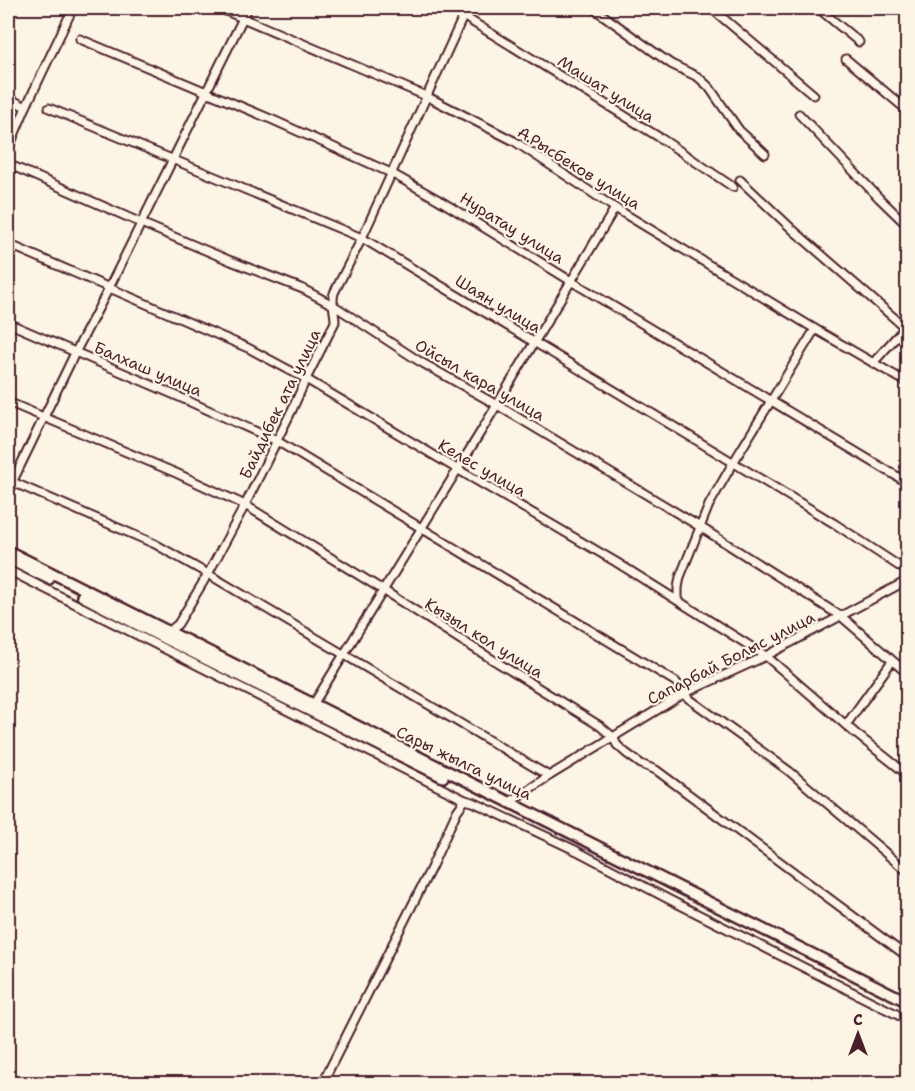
<svg xmlns="http://www.w3.org/2000/svg" width="915" height="1091" viewBox="0 0 915 1091" font-family="'Shantell Sans',sans-serif">
	<style>
		.lines { fill: none; stroke-linecap: round; stroke-linejoin: round }
		.minor-casing { stroke: #4a1f2b; stroke-width: 11 }
		.major-casing { stroke: #4a1f2b; stroke-width: 14 }
		.minor { stroke: #fcf5e5; stroke-width: 7 }
		.major { stroke: #fcf5e5; stroke-width: 9 }
		.labels { text-anchor: middle; dominant-baseline: central; stroke-width: 4.5; stroke-linejoin: round; paint-order: stroke }
		.street-label { font-size: 16px; fill: #4a1f2b; stroke: #fcf5e5 }
	</style>
	<rect width="100%" height="100%" fill="#fcf5e5"/>
	<filter id="ink" filterUnits="userSpaceOnUse"><feTurbulence type="fractalNoise" baseFrequency=".0167" numOctaves="2"/><feDisplacementMap in="SourceGraphic" scale="12" xChannelSelector="R" yChannelSelector="G"/><feConvolveMatrix kernelMatrix="1 2 1 2 8 2 1 2 1" color-interpolation-filters="sRGB"/></filter>
	<g filter="url(#ink)">
		<g class="lines">
			<!-- minor casing -->
			<g class="minor-casing">
				<g id="minor">
					<polyline points="219,8 426,96 514,141 615,208 815,329 908,383"/>
					<polyline points="593,8 671,64 698,77 709,87 739,130 765,154"/>
					<polyline points="711,8 814,95"/>
					<polyline points="818,8 859,42"/>
					<polyline points="463,16 662,139 733,187"/>
					<polyline points="80,39 273,120 391,173 439,200 571,281 908,483"/>
					<polyline points="846,59 908,111"/>
					<polyline points="8,98 26,107"/>
					<polyline points="49,108 362,238 835,524 908,572"/>
					<polyline points="799,114 879,198 908,226"/>
					<polyline points="8,150 26,107 73,8"/>
					<polyline points="8,164 141,223 231,261 303,289 333,305 419,361 497,405 697,525 842,617 908,674"/>
					<polyline points="740,180 792,229 908,330"/>
					<polyline points="8,244 248,348 306,379 457,469 616,562 766,656 855,733 908,775"/>
					<polyline points="8,323 177,396 277,441 676,682 688,698 789,771 908,872"/>
					<polyline points="873,363 908,324"/>
					<polyline points="8,402 176,473 245,505 383,590 461,640 600,726 613,737 617,745 626,753 641,764 656,770 908,957"/>
					<polyline points="8,480 155,544 208,574 549,776"/>
					<polyline points="8,491 75,353 109,288 248,8"/>
					<polyline points="8,570 465,800 473,802 577,851 668,899 908,1020"/>
					<polyline points="678,600 678,588 680,577 709,505 733,463 815,329"/>
					<path d="M167,633L178,624L208,574L245,505L292,410L306,379L335,322C335,312 331,303 334,293L362,238L467,8"/>
					<polyline points="311,708 480,433 615,208"/>
					<polyline points="846,725 892,661"/>
					<polyline points="508,803 549,776 685,693 766,656 908,580"/>
					<polyline points="322,1084 431,868 457,811 465,800"/>
				</g>
			</g>
			<!-- major casing -->
			<g class="major-casing">
				<g id="major">
					<polyline points="8,551 908,1002"/>
					<polyline points="8,559 49,579"/>
					<polyline points="82,596 163,638 443,777"/>
				</g>
			</g>
			<!-- minor -->
			<use href="#minor" class="minor"/>
			<!-- major -->
			<use href="#major" class="major"/>
		</g>
	</g>
	<g class="labels">
		<!-- street labels -->
		<g class="street-label">
			<text transform="translate(606 89) rotate(32)">Машат улица</text>
			<text transform="translate(579 168) rotate(32)">А.Рысбеков улица</text>
			<text transform="translate(512 228) rotate(32)">Нуратау улица</text>
			<text transform="translate(498 304) rotate(31)">Шаян улица</text>
			<text transform="translate(148 369) rotate(23)">Балхаш улица</text>
			<text transform="translate(480 380) rotate(30)">Ойсыл кара улица</text>
			<text transform="translate(280 404) rotate(-64)">Байдибек ата улица</text>
			<text transform="translate(482 468) rotate(30)">Келес улица</text>
			<text transform="translate(484 638) rotate(32)">Кызыл кол улица</text>
			<text transform="translate(731 658) rotate(-27)">Сапарбай Болыс улица</text>
			<text transform="translate(464 763) rotate(26)">Сары жылга улица</text>
		</g>
	</g>
	<!-- margin -->
	<rect width="915" height="1091" fill="none" stroke="#fcf5e5" stroke-width="30"/>
	<rect x="15" y="15" width="885" height="1061" fill="none" stroke="#4a1f2b" stroke-width="2" filter="url(#ink)"/>
	<!-- north arrow -->
	<g transform="translate(858 1034)" stroke="#fcf5e5" stroke-width="4.5" paint-order="stroke">
	<path d="M0-4.5L10 22L0 15L-10 22Z" fill="#4a1f2b"/>
	<text y="-9" font-size="16" font-weight="bold" text-anchor="middle" fill="#4a1f2b">С</text>
	</g>
</svg>
